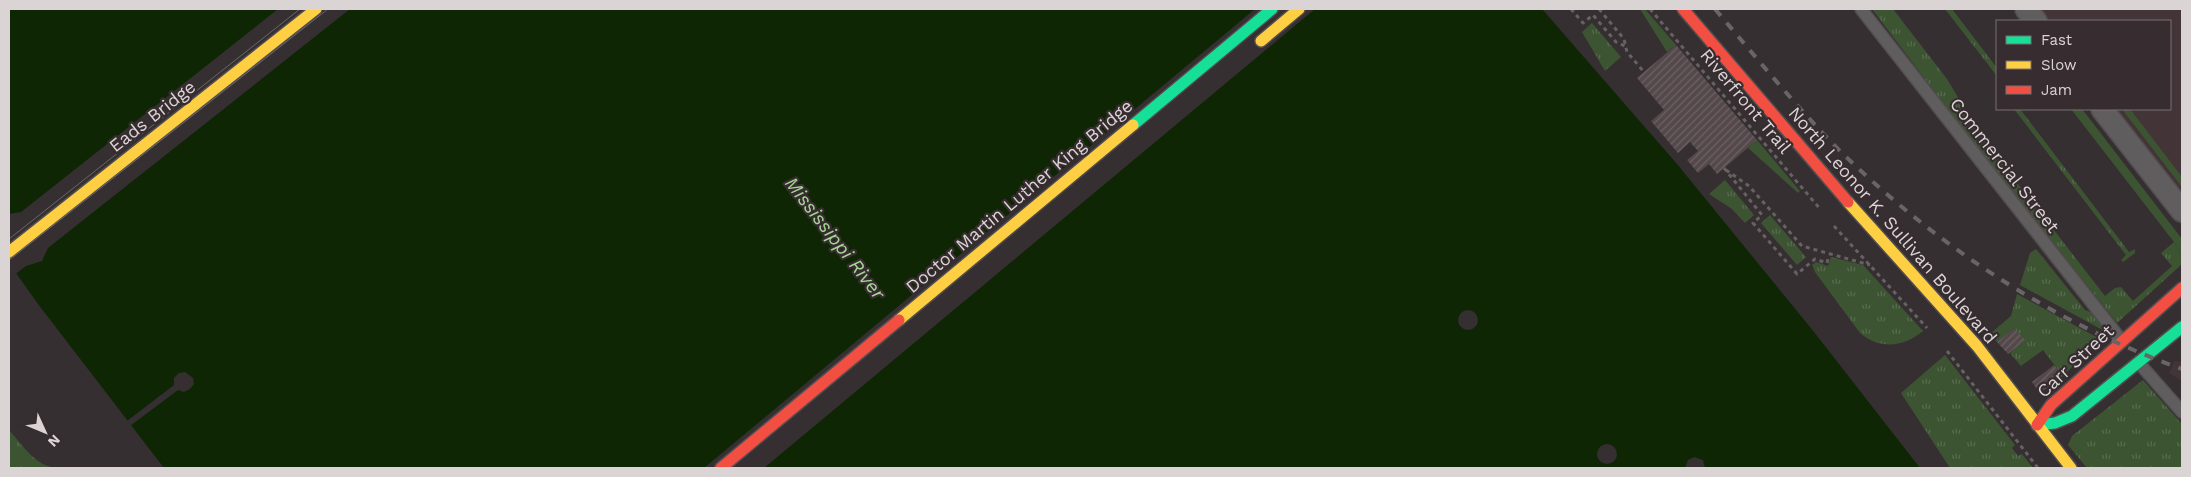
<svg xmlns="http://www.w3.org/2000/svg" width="2191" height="477" viewBox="0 0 2191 477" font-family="'Work Sans',sans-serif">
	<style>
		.built { fill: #433438 }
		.grass { fill: url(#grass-tufts) }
		.green { fill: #3d5433 }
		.water { fill: #0e2604 }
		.pier { fill: #352f31 }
		.building { fill: url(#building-hatch) }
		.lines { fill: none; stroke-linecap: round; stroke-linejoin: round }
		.lane-casing { stroke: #524d4e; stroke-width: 14 }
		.street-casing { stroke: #524d4e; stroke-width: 24 }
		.fast-casing { stroke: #524d4e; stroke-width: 14 }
		.slow-casing { stroke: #524d4e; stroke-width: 14 }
		.jam-casing { stroke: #524d4e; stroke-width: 14 }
		.path { stroke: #666162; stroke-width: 3; stroke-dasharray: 4 4; stroke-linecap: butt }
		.lane { stroke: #605d5e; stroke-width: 11 }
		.street { stroke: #605d5e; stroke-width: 21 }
		.fast { stroke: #16e098; stroke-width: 11 }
		.slow { stroke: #ffcf43; stroke-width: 11 }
		.jam { stroke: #f24e42; stroke-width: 11 }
		.tram { stroke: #696566; stroke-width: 1 }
		.rail { stroke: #696566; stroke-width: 4; stroke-dasharray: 9 9; stroke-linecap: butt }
		.labels { text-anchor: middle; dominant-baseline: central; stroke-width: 4.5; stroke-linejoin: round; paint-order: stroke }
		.street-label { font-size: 18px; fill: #dad4d5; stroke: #372d30 }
		.water-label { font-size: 19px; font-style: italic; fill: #a7d695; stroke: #372d30 }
	</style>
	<defs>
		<pattern id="grass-tufts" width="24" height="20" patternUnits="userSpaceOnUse" patternTransform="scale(1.25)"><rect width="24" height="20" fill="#3d5433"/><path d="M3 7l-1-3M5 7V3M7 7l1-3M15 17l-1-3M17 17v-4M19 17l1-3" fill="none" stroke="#586c50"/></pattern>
		<pattern id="building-hatch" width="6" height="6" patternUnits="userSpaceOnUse" patternTransform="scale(1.25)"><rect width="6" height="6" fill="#54484b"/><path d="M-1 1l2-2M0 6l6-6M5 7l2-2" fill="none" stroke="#6c6264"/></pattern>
	</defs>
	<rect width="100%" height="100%" fill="#352f31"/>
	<!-- built -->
	<g class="built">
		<polygon points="2038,9 2182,9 2182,196 2115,109 2170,109 2170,21 2048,21"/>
		<polygon points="2174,361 2182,362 2182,381 2169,373"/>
	</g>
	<!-- grass -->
	<g class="grass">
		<polygon points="1872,9 1893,9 1947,79 1981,136 2105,296 2115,288 2121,287 2133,301 2172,266 2161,253 2174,242 2182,257 2182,264 2117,323 1959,124"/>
		<polygon points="1945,9 1952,9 1997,68 1997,76"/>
		<polygon points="1592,23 1621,57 1605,71 1582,32"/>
		<polygon points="2014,109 2020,109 2129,252 2135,249 2135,253 2123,262 2121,260 2126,255"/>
		<polygon points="1725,180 1754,215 1745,223 1732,209 1709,194"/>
		<polygon points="1770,215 1806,257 1797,265 1761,223"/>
		<polygon points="2036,249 2085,310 2093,313 2108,333 2020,285 2030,253"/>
		<path d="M1831,257L1863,265L1923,331C1904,347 1880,350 1860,333L1815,272L1812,265L1816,262L1828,266Z"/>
		<polygon points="2017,294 2100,339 2063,376 2043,350 2021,366 2010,353 2024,340 2014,328 1997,342 1990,334 2011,316"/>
		<polygon points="1945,355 2015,445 2012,448 2018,456 2022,454 2033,468 1950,468 1901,393"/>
		<polygon points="2143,380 2182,424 2182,468 2087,468 2068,445 2072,436"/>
		<path d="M9,430C22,445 35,465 55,468H9Z"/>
	</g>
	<!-- green -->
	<g class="green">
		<polygon points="1640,9 1645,9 1676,45 1667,52"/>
		<polygon points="2071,109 2082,109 2182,239 2182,264 2182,257 2174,242"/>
		<polygon points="2122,109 2130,109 2182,177 2182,187"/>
		<polygon points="1757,140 1800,191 1798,193 1748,148"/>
	</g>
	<!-- water -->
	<polygon class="water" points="9,9 1542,9 1677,164 1814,332 1920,468 164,468 38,304 9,263"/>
	<!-- pier -->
	<g class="pier">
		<polygon points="278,9 350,9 48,248 42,261 26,266 14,275 9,267 9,214 21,212"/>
		<polygon points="1255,9 1315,9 764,468 704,468"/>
		<circle cx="1468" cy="320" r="10"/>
		<polygon points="185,372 193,378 194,384 190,389 184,392 178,390 130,426 127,421 174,385 174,378 179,373"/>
		<circle cx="1607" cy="454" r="10"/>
		<polygon points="1694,457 1703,460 1705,468 1685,468 1688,460"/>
	</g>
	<!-- building -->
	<g class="building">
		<polygon points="1676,45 1757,140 1717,174 1709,164 1698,173 1687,160 1698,151 1690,142 1678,153 1651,121 1664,110 1637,78"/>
		<polygon points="2014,328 2025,340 2008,354 1997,342"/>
		<polygon points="2054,365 2063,376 2040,393 2032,382"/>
	</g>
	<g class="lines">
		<!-- lane casing -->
		<g class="lane-casing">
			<g id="lane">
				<polyline points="1861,9 2122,341"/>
				<polyline points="2139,363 2182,412"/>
			</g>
		</g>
		<!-- street casing -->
		<g class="street-casing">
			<g id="street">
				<polyline points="2026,9 2036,21"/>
				<polyline points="2102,109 2182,211"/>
			</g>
		</g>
		<!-- fast casing -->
		<g class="fast-casing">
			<g id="fast">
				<polyline points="1133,125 1272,9"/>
				<polyline points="2037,425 2055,423 2072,416 2182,327"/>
			</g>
		</g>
		<!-- slow casing -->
		<g class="slow-casing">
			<g id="slow">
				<polyline points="1261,41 1299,9"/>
				<polyline points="1848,202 1977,346 2071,468"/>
				<polyline points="9,252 316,9"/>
				<polyline points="899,320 1133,125"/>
			</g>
		</g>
		<!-- jam casing -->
		<g class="jam-casing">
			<g id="jam">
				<polyline points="1683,9 1848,202"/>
				<polyline points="2037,425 2051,405 2182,288"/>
				<polyline points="721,468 899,320"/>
			</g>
		</g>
		<!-- path -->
		<g class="path">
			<polyline points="1571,9 1583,23 1593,15 1616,42 1625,46"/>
			<polyline points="1599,9 1624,39 1627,52 1644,72"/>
			<polyline points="1650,9 1821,210"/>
			<polyline points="1724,168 1762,215 1753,223 1797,274 1815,259 1827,263 1829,255"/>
			<polyline points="1726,170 1749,186 1802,246 1870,265"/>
			<polyline points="1834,226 1927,328"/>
			<polyline points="1947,351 2038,468"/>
		</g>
		<!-- lane -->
		<use href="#lane" class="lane"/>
		<!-- street -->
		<use href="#street" class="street"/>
		<!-- fast -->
		<use href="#fast" class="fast"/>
		<!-- slow -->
		<use href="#slow" class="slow"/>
		<!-- jam -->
		<use href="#jam" class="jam"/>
		<!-- tram -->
		<g class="tram">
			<polyline points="9,239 300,9"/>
			<polyline points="9,260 328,9"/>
		</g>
		<!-- rail -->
		<path class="rail" d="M1715,9C1755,56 1794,104 1837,148C1934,244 2053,323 2182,369"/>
	</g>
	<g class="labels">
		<!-- street labels -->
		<g class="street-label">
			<text transform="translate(1746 101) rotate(50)">Riverfront Trail</text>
			<text transform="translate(152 116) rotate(-38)">Eads Bridge</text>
			<text transform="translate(2005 165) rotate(52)">Commercial Street</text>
			<text transform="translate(1019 196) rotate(-40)">Doctor Martin Luther King Bridge</text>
			<text transform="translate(1893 225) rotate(49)">North Leonor K. Sullivan Boulevard</text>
			<text transform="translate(2075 361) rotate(-43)">Carr Street</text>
		</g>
		<!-- water labels -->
		<g class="water-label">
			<text transform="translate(835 238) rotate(52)">Mississippi River</text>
		</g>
	</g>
	<!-- border -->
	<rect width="2191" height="477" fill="none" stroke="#dad4d5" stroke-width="20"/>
	<!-- legend -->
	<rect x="1996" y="20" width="175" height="90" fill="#372d30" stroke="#787072"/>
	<rect x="2006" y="36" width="25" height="8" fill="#16e098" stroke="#787072"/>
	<text x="2041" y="45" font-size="15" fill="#dad4d5">Fast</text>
	<rect x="2006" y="61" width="25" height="8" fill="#ffcf43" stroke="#787072"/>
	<text x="2041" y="70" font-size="15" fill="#dad4d5">Slow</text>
	<rect x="2006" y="86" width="25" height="8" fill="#f24e42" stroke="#787072"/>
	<text x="2041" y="95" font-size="15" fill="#dad4d5">Jam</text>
	<!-- north arrow -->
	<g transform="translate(45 432) rotate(134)" stroke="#372d30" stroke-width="4" paint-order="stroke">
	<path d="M0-4L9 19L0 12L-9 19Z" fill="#dad4d5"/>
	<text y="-8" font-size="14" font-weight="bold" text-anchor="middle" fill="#dad4d5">N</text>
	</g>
</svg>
